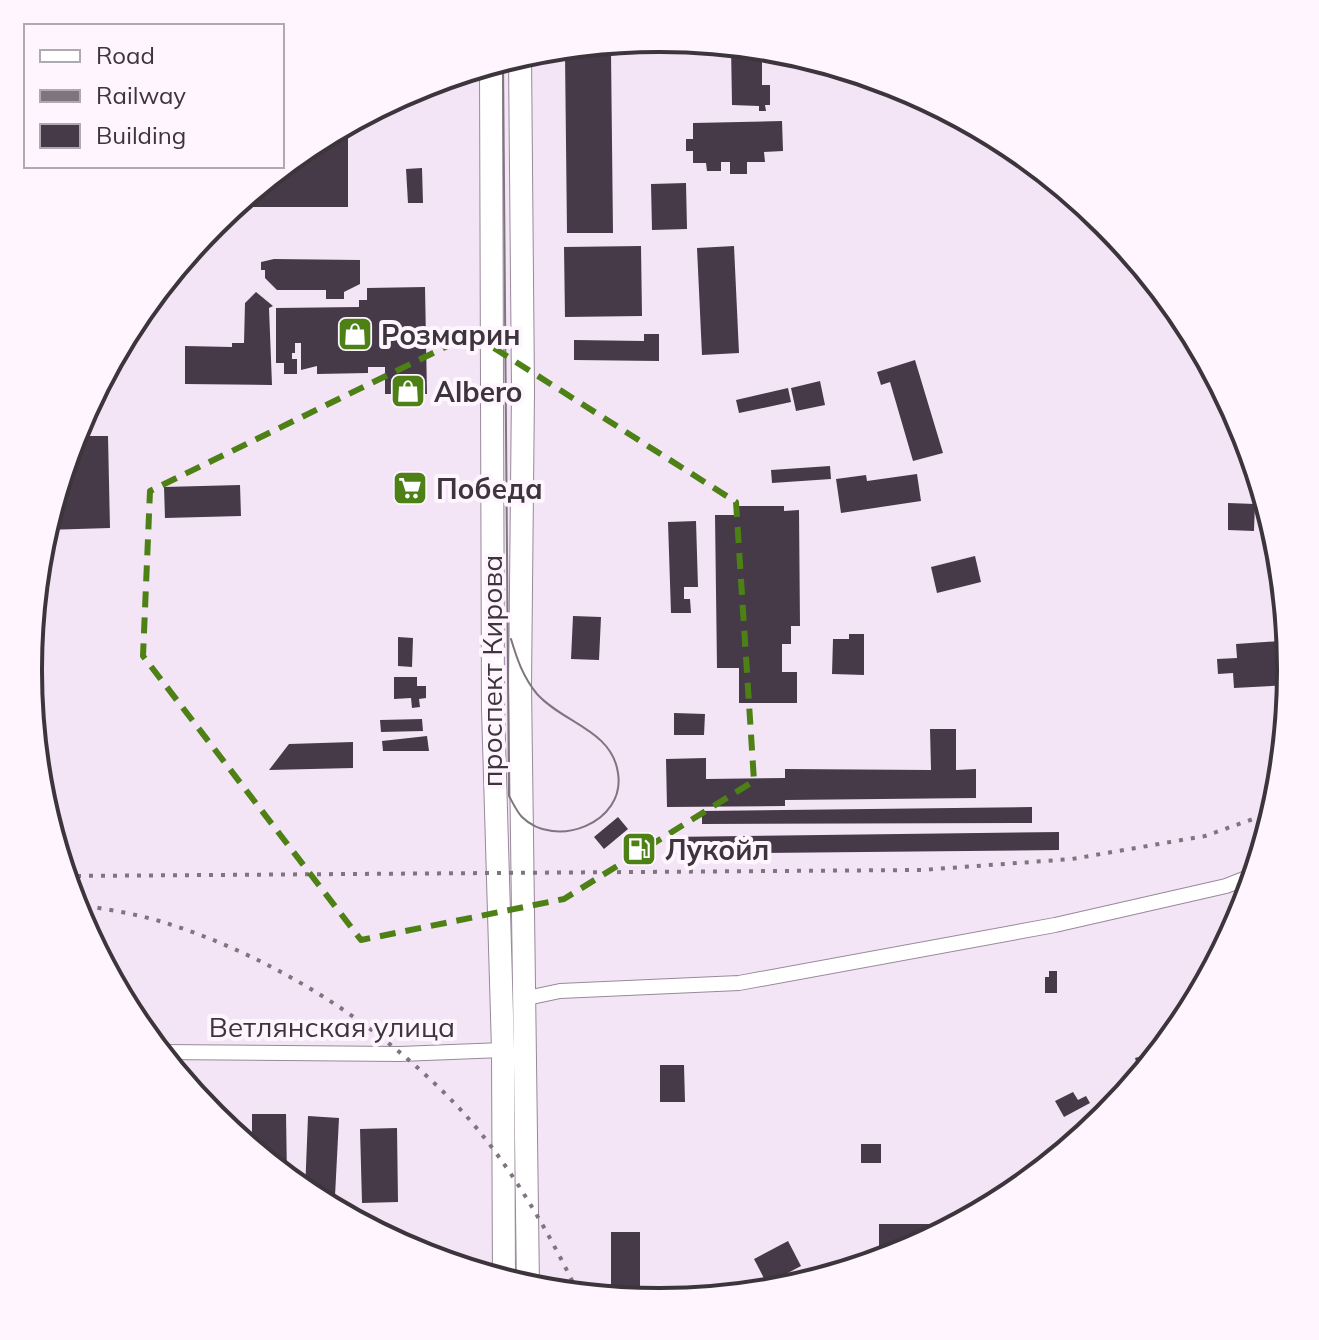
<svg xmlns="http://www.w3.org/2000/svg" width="1319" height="1340" viewBox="0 0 1319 1340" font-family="Mulish,sans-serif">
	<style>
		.building { fill: #463a48 }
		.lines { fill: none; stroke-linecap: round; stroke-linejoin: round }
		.minor-casing { stroke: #978999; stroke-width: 16 }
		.primary-casing { stroke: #978999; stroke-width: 24 }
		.minor { stroke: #fff; stroke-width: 14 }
		.primary { stroke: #fff; stroke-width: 22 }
		.tram { stroke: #7e757f; stroke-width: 2 }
		.rail { stroke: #7e757f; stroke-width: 4; stroke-dasharray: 4 8; stroke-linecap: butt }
		.marked { fill: none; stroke: #4d8116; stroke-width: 6; stroke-dasharray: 16 10; stroke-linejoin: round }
		.labels { text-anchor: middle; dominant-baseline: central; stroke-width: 8; stroke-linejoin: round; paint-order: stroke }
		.poi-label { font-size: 28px; font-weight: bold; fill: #3c363c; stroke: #fef5ff; text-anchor: start }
		.street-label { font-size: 28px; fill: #3c363c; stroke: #fef5ff }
		.rim { fill: none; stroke: #3c363c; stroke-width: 4 }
	</style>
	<rect width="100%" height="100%" fill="#f4e5f6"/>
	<!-- building -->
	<g class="building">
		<polygon points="731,46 762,49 762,85 770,85 770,105 765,105 766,111 759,111 759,106 732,105"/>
		<polygon points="611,53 613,233 567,233 565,54"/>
		<polygon points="782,121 783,151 764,152 765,162 747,162 747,174 730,174 730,162 721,162 721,171 707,171 706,163 693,163 693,151 686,151 686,139 693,139 693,123"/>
		<polygon points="321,138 348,138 348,207 233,207"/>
		<polygon points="422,168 423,203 408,203 406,169"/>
		<polygon points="686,183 687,229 652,230 651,184"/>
		<polygon points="641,246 642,316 565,317 564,247"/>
		<polygon points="734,246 739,353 702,355 697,248"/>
		<polygon points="274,259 360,260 360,284 344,292 344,299 326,299 326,290 277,290 265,278 265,270 261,270 261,262"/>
		<polygon points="425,287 427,394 385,394 385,367 368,367 368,373 317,374 317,366 301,370 301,343 295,343 295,353 292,353 292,359 297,359 297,374 284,374 284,363 276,363 276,308 359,307 359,300 367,300 367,288"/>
		<polygon points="256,292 273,306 269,308 272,385 185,384 185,346 232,347 232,343 244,343 245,303"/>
		<polygon points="644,334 659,334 659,361 574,360 574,340 644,341"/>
		<polygon points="915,360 943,453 913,461 890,382 881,385 877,372"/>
		<polygon points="820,381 825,405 796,411 791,388"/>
		<polygon points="788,388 791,402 739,413 736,400"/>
		<polygon points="74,436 108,436 110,528 45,530"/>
		<polygon points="830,466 831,479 772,483 771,470"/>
		<polygon points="917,474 921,501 841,513 836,479 866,475 867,481"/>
		<polygon points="240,485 241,516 165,518 164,487"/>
		<polygon points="1228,503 1255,504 1254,531 1228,530"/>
		<polygon points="738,506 784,506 784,511 799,510 800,626 791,626 791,644 782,644 782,672 797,672 797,703 739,703 739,668 717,668 715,515 738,515"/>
		<polygon points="696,521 698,587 684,587 684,599 690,599 691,613 671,613 668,522"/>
		<polygon points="975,556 981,582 937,593 931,567"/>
		<polygon points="573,616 601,617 599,660 571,659"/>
		<polygon points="849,634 864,634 864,675 832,674 833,639 849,639"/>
		<polygon points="398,637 413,638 412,667 398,666"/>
		<polygon points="1280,641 1281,670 1291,670 1290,685 1234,688 1233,673 1218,674 1217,659 1237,658 1236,644"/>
		<polygon points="394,677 417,677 417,686 426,686 426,698 419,699 420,707 412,708 411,698 394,699"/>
		<polygon points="674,713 705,714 704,735 674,735"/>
		<polygon points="422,719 423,731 381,732 380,720"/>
		<polygon points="930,729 956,729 956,770 976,769 976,798 785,800 785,806 667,807 666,759 706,758 706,779 785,778 785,769 931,770"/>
		<polygon points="427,736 429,751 383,751 382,741"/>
		<polygon points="353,742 353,768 269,770 289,744"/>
		<polygon points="1032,807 1032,823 702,824 702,811"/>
		<polygon points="618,817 628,829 604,849 594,837"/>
		<polygon points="1059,832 1059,850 669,854 669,837"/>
		<polygon points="1049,971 1057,971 1057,993 1045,993 1045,977 1049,977"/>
		<polygon points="1156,1052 1145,1069 1144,1066 1138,1068 1135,1058"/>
		<polygon points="660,1065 684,1065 685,1102 660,1102"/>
		<polygon points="1073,1092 1078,1100 1086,1096 1090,1103 1064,1117 1055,1101"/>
		<polygon points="252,1114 286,1114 287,1177 252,1149"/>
		<polygon points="308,1116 339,1118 335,1196 305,1192"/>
		<polygon points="397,1128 398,1202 362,1203 360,1129"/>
		<rect x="861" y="1144" width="20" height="19"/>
		<polygon points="879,1224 931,1224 931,1237 879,1260"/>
		<polygon points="611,1232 640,1232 640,1298 611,1297"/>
		<polygon points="788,1241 801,1266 767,1284 754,1259"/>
	</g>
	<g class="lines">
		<!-- minor casing -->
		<g class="minor-casing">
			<g id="minor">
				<polyline points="527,998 560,991 739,983 1055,925 1226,886 1254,875"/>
				<polyline points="160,1052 400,1054 503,1050"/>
			</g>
		</g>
		<!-- primary casing -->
		<g class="primary-casing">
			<g id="primary">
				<polyline points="520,56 523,390 520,686 528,1287"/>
				<polyline points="491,64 493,708 503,1050 504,1280"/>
			</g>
		</g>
		<!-- minor -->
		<use href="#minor" class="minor"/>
		<!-- primary -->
		<use href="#primary" class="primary"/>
		<!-- tram -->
		<path class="tram" d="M503,61L509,796C513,803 517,812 522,817C555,850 626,823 618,773C612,730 563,723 537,694C523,677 517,659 511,639"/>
		<!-- rail -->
		<g class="rail">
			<polyline points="65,876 921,870 1072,859 1205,836 1273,812"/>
			<path d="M74,904C105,909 139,914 169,924C278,959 382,1026 460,1109C508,1161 548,1230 578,1293"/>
		</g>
	</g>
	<!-- marked area -->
	<path class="marked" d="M472,334L736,502L754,781L564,899L361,940L143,656L150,491Z"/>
	<!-- icons -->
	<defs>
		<g id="shop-square" transform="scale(1.8)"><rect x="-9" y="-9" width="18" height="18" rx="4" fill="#4d8116" stroke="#fef5ff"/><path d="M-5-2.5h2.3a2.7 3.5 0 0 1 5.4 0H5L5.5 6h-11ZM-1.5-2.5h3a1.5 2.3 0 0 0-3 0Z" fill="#fff"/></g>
		<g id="supermarket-square" transform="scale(1.8)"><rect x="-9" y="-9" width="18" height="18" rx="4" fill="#4d8116" stroke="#fef5ff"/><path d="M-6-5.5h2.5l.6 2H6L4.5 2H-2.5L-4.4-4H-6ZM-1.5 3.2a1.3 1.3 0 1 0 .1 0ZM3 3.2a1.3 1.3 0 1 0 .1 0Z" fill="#fff"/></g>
		<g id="fuel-square" transform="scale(1.8)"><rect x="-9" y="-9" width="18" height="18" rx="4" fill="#4d8116" stroke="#fef5ff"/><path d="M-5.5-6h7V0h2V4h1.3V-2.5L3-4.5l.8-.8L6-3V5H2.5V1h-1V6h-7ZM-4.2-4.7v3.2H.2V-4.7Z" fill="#fff"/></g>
	</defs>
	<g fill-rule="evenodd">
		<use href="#shop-square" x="355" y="334"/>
		<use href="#shop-square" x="408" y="391"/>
		<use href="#supermarket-square" x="410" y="488"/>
		<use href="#fuel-square" x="639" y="849"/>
	</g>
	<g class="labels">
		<!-- poi labels -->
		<g class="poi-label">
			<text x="381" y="334">Розмарин</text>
			<text x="434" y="391">Albero</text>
			<text x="436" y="488">Победа</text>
			<text x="665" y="849">Лукойл</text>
		</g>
		<!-- street labels -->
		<g class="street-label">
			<text transform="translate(491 671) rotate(-90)">проспект Кирова</text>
			<text x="332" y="1026">Ветлянская улица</text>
		</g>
	</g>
	<!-- crop -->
	<path d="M0 0H1319V1340H0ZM659 52H660A617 617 0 0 1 1277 669V671A617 617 0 0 1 660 1288H659A617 617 0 0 1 42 671V669A617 617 0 0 1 659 52Z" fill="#fef5ff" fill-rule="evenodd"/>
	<path class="rim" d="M659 52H660A617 617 0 0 1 1277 669V671A617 617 0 0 1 660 1288H659A617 617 0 0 1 42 671V669A617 617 0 0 1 659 52Z"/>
	<!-- legend -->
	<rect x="24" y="24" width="260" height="144" fill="#fef5ff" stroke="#b0a9b1" stroke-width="2"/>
	<rect x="40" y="50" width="40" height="12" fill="#ffffff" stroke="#b0a9b1" stroke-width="2"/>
	<text x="96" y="64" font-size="24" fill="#3c363c">Road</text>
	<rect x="40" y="90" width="40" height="12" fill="#7e757f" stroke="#b0a9b1" stroke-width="2"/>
	<text x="96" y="104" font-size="24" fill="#3c363c">Railway</text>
	<rect x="40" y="124" width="40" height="24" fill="#463a48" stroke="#b0a9b1" stroke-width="2"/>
	<text x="96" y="144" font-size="24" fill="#3c363c">Building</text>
</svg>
